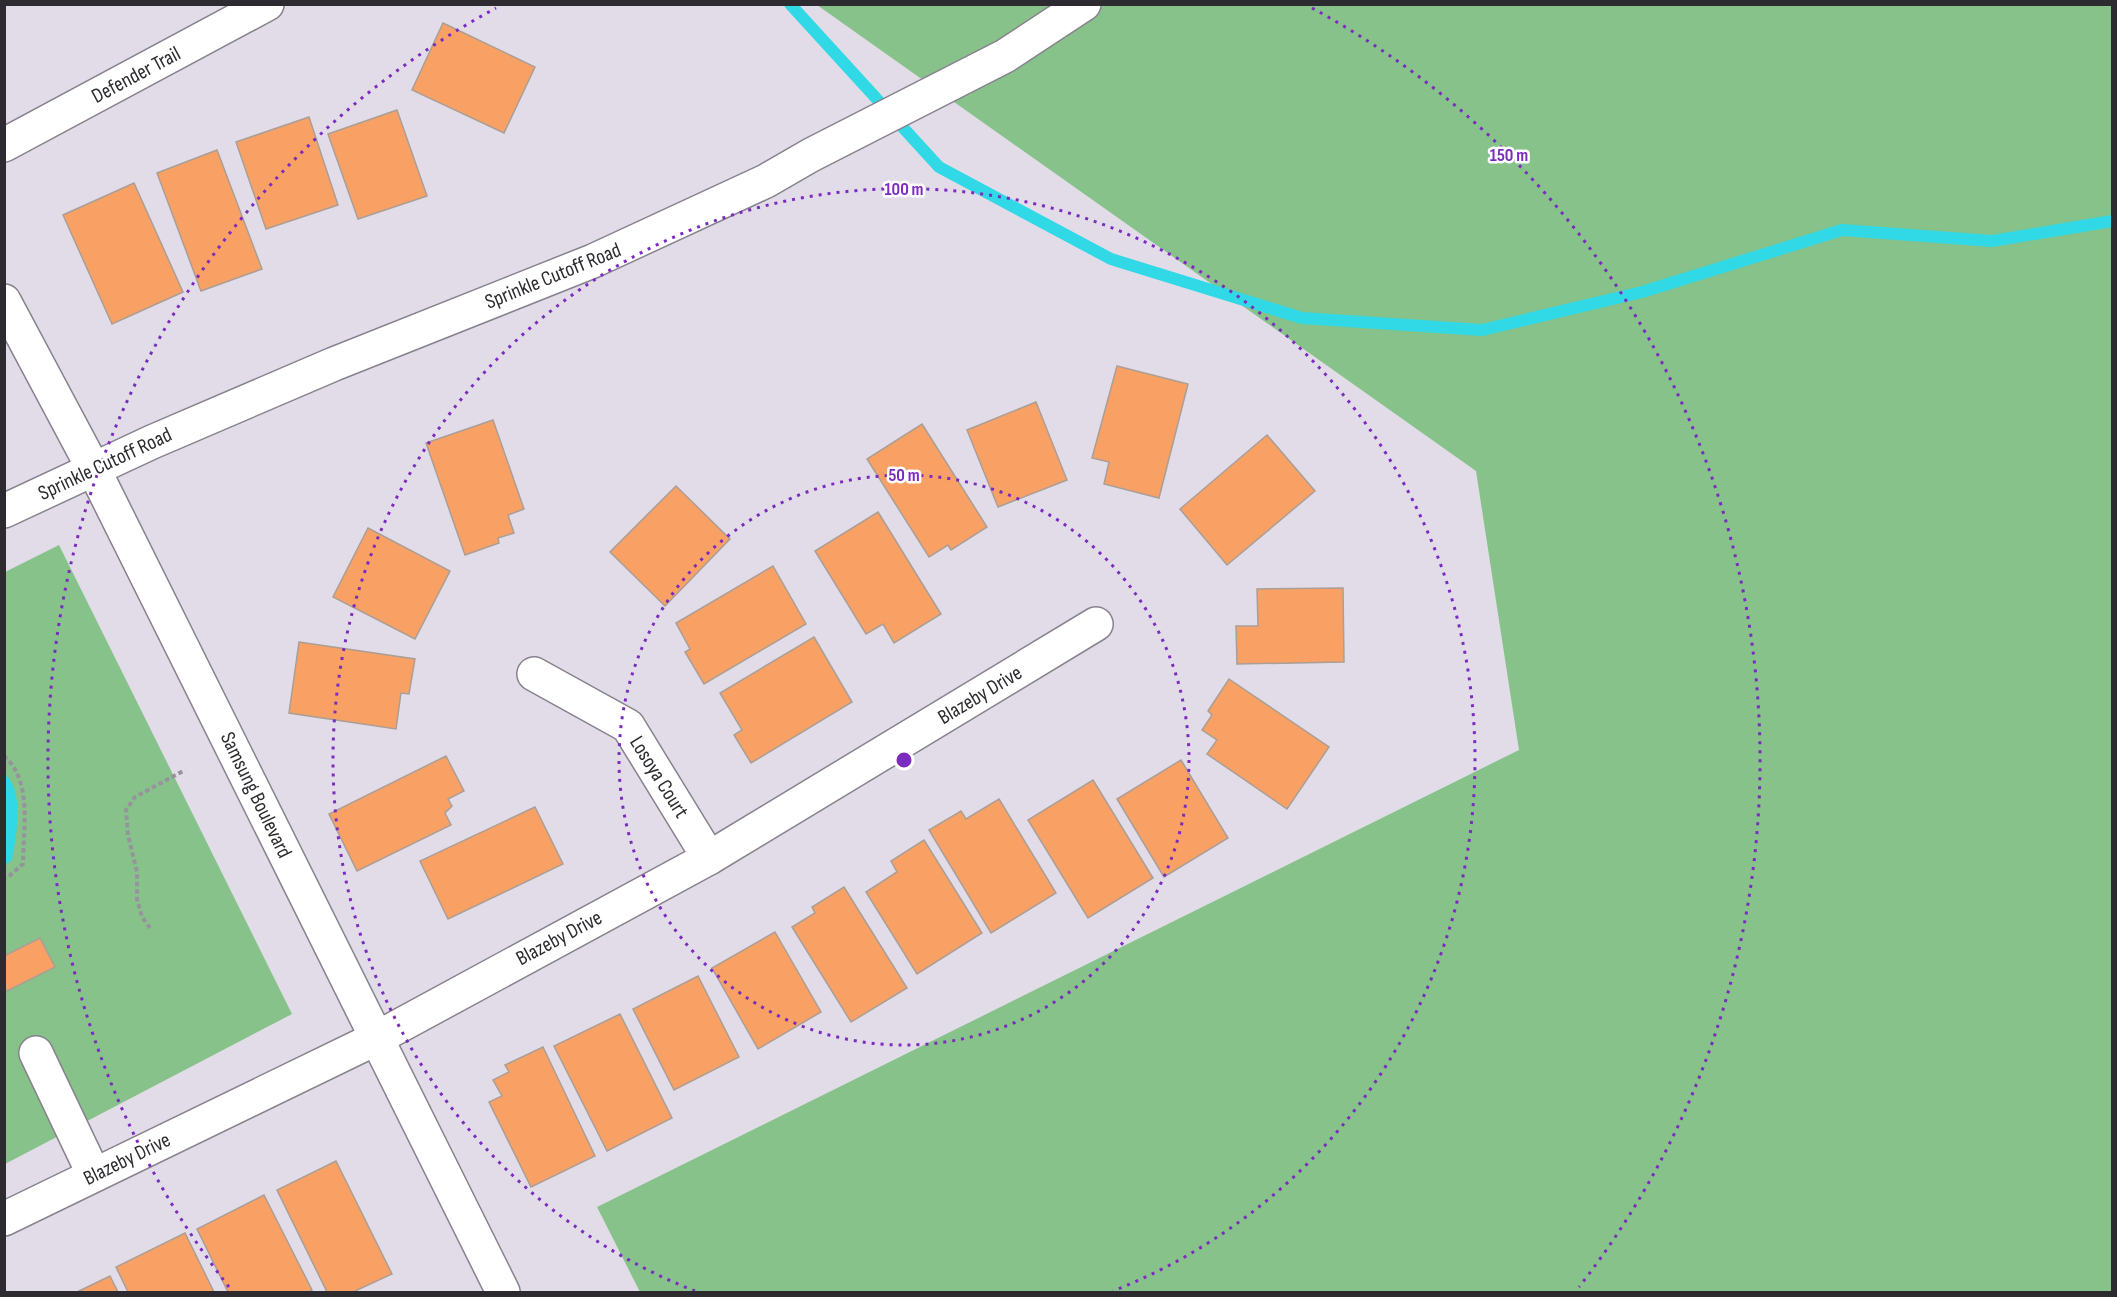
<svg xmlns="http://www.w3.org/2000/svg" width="2117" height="1297" viewBox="0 0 2117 1297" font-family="'Sofia Sans Condensed',sans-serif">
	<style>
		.green { fill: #86c289 }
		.water { fill: #30d9e5 }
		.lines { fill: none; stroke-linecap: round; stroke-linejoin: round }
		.stream { stroke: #30d9e5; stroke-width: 12 }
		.building { fill: #f9a164; stroke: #aa9e96; stroke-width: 1.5 }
		.minor-casing { stroke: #88828e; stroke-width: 36 }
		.path { stroke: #97939d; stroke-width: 4; stroke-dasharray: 4.5 3; stroke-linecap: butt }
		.minor { stroke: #fff; stroke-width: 33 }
		.ring { fill: none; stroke: #7b2cbf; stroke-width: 3; stroke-dasharray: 3 6 }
		.labels { text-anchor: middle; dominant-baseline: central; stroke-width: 5; stroke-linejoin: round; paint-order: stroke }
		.street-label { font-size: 21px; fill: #2d2b30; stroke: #fff }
		.centre { fill: #7b2cbf; stroke: #fff; stroke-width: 3 }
		.ring-label { font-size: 18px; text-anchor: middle; font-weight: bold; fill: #7b2cbf; stroke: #fff; stroke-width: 5; stroke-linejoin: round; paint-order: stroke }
	</style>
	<rect width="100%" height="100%" fill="#e2dce9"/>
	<!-- green -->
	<g class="green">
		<polygon points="817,5 2112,5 2112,1292 640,1292 597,1207 1519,750 1476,471"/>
		<polygon points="59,545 292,1014 5,1164 5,572"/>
	</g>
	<!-- water -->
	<path class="water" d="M5,774C25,791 16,837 12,860L5,865Z"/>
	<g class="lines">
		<!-- stream -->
		<polyline class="stream" points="790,4 939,167 1111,259 1302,318 1482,330 1642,292 1842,230 1992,241 2112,221"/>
	</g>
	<!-- building -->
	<g class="building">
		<polygon points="443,23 535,67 504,133 412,90"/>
		<polygon points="397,110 427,196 358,219 328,134"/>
		<polygon points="309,117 338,205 266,229 236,142"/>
		<polygon points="217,150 262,269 201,291 157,173"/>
		<polygon points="134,183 183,292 112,324 63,215"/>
		<polygon points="1117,366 1188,384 1159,498 1104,484 1109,462 1092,458"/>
		<polygon points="1036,402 1067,480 998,507 967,430"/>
		<polygon points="493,420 524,509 508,515 514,533 498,538 499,543 465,555 426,443"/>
		<polygon points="922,424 987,527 951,550 948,545 929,557 867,459"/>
		<polygon points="1267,435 1315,491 1227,565 1180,509"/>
		<polygon points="676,486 730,539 665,606 610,552"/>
		<polygon points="878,512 941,614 894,643 883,624 866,634 815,551"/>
		<polygon points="368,528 450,571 415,639 333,597"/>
		<polygon points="773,566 806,624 704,684 685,652 690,649 676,623"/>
		<polygon points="1343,588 1344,662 1237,664 1236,626 1258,626 1257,589"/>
		<polygon points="814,637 852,702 751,763 734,735 742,730 720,693"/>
		<polygon points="299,642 415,659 409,694 401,693 396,729 289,713"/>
		<polygon points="1229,679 1329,747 1287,809 1207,754 1217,740 1202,730 1212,715 1208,711"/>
		<polygon points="446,756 464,791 448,799 452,806 445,813 451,825 357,871 329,814"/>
		<polygon points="1181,760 1228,838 1164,877 1117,799"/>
		<polygon points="1093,780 1153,878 1088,918 1028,820"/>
		<polygon points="999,799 1056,893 991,933 929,830 961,811 966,819"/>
		<polygon points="535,807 563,864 448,919 420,861"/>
		<polygon points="924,840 982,933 917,974 866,892 897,872 891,861"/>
		<polygon points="844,887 907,988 851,1022 792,927 815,913 812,907"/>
		<polygon points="775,932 821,1012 758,1049 712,968"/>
		<polygon points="40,938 55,967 7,991 4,987 4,956"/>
		<polygon points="698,976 739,1057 674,1090 633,1009"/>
		<polygon points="620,1014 672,1118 607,1151 554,1046"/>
		<polygon points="543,1047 595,1156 531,1187 489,1102 502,1096 493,1080 509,1072 505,1065"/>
		<polygon points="336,1161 392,1274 353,1292 327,1292 277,1190"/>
		<polygon points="264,1195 312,1290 308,1292 228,1292 197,1229"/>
		<polygon points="185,1233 214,1292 128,1292 116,1267"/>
		<polygon points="110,1276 118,1292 77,1292"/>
	</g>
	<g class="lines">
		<!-- minor casing -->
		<g class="minor-casing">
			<g id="minor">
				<polyline points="4,145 267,4"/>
				<polyline points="4,301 93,468 503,1292"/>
				<polyline points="4,511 152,442 334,364 593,261 766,181 811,155 1005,56 1084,4"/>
				<polyline points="534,674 628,726 709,858"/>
				<polyline points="36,1053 94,1175"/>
				<polyline points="4,1219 377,1038 709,858 1096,624"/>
			</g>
		</g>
		<!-- path -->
		<g class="path">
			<path d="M4,756C33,781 23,830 23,864L9,876L4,878"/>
			<polyline points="150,928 142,917 137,899 137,872 128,835 126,810 135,797 185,770"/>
		</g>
		<!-- minor -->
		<use href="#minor" class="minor"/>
	</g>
	<!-- distance rings -->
	<g class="ring">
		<circle cx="904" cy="760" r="285"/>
		<path d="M695 1291A571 571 0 1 1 1113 1291"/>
		<path d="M229 1287A856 856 0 0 1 496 8M1312 8A856 856 0 0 1 1579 1287"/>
	</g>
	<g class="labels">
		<!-- street labels -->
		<g class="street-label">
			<text transform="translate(136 75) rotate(-28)">Defender Trail</text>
			<text transform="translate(553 276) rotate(-22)">Sprinkle Cutoff Road</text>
			<text transform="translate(105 464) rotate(-25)">Sprinkle Cutoff Road</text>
			<text transform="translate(980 695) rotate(-31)">Blazeby Drive</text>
			<text transform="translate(659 777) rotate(58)">Losoya Court</text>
			<text transform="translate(256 795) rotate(64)">Samsung Boulevard</text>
			<text transform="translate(559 938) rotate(-28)">Blazeby Drive</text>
			<text transform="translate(127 1159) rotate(-26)">Blazeby Drive</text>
		</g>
	</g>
	<circle cx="904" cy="760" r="9" class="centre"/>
	<g class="ring-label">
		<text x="1509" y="161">150 m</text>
		<text x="904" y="195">100 m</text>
		<text x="904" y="481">50 m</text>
	</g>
	<!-- border -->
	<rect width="2117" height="1297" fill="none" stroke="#2d2b30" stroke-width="12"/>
</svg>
